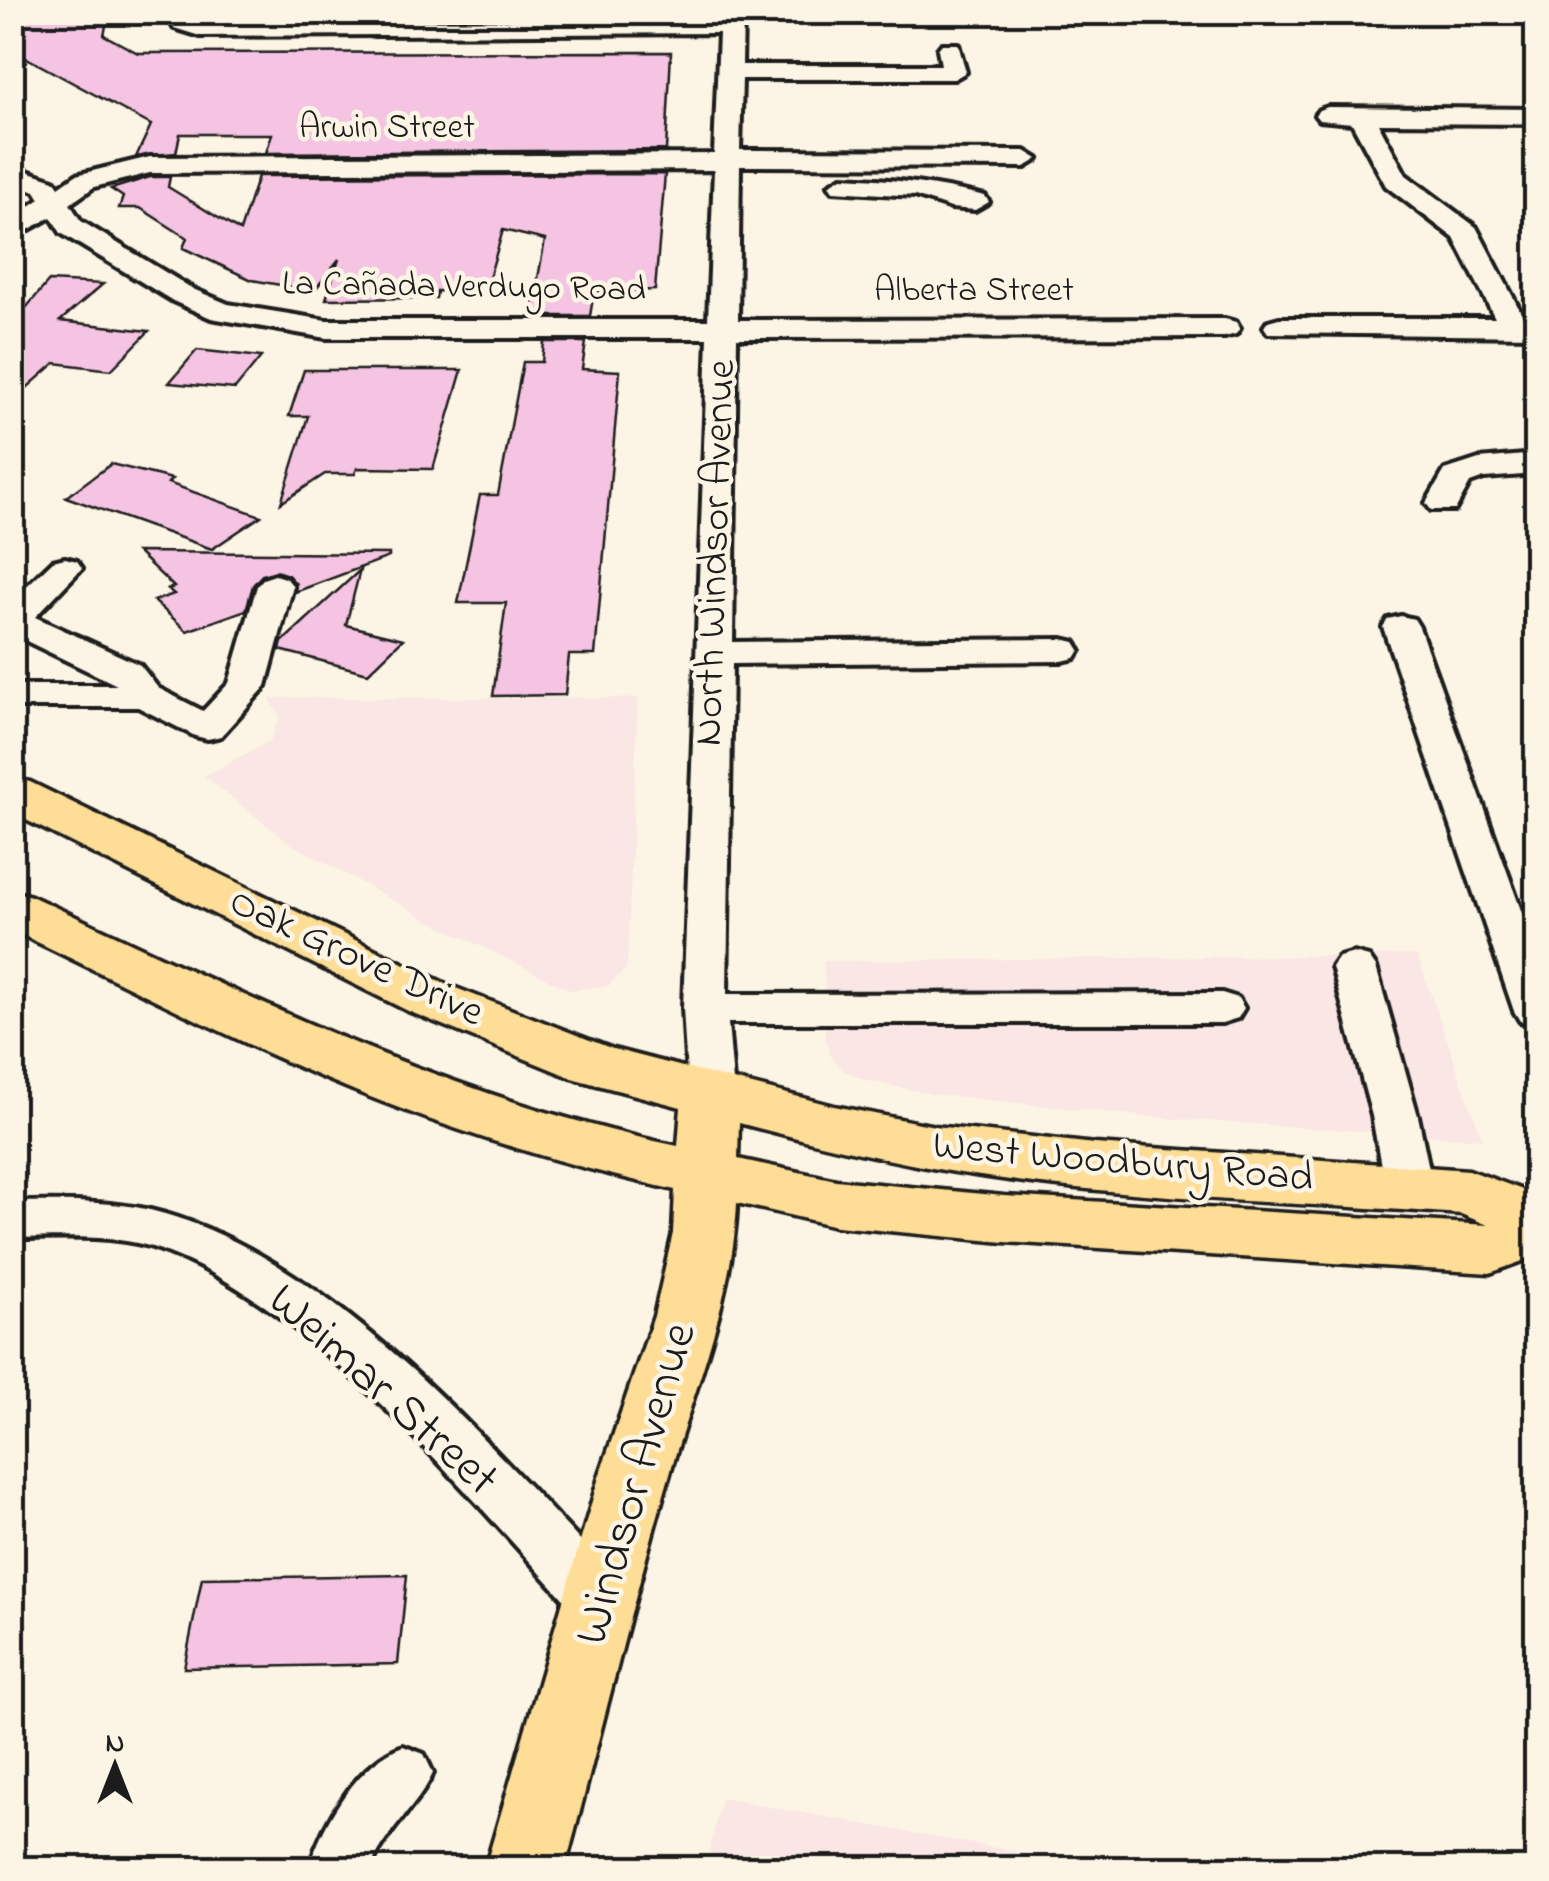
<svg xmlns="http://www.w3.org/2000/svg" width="1549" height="1881" viewBox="0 0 1549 1881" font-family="'Indie Flower',sans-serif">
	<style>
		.built { fill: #fae6e4 }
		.building { fill: #f6c4e3; stroke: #1c1c1c; stroke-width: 2.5 }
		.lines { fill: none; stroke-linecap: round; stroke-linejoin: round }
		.minor-casing { stroke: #1c1c1c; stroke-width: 8 }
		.major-casing { stroke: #1c1c1c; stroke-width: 7 }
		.minor { fill: #fcf5e5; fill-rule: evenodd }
		.major { fill: #fedd96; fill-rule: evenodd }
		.labels { text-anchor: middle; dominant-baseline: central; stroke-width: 9; stroke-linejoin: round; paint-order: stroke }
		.far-street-label { font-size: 35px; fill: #1c1c1c; stroke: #fcf5e5 }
		.street-label { font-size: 42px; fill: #1c1c1c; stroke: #fcf5e5 }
		.near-street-label { font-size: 50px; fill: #1c1c1c; stroke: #fcf5e5 }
	</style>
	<rect width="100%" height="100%" fill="#fcf5e5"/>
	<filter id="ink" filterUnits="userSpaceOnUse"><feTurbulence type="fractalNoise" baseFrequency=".01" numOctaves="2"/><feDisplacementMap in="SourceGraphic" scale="20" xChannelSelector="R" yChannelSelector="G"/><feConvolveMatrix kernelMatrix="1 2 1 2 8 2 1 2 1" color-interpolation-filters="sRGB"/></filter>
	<g filter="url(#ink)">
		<!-- built -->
		<g class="built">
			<polygon points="269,698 638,698 627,968 608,986 570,990 430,921 290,843 204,776 270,741 280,716"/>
			<polygon points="1417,955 1482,1139 1160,1118 932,1094 864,1080 845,1071 831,1057 825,1037 824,961"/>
			<polygon points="721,1798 1106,1868 706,1868"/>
		</g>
		<!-- building -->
		<g class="building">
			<polygon points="69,12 109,12 104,35 138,53 671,52 666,150 266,153 272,134 180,134 176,153 136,157 151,125 12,50 12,21"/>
			<polygon points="665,174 655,290 594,292 590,316 531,316 545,240 503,230 485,292 437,291 436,298 326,299 339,259 314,291 252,280 183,248 187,238 140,208 119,208 123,197 111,189 150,177 170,177 168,187 240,231 258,176"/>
			<polygon points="49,281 103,284 60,321 149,331 111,370 55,363 12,401 12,315 19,316"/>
			<polygon points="544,342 586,342 582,369 620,371 595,655 569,655 565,695 493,696 506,603 458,603 480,495 498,495 523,362 542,362"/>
			<polygon points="197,350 261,357 235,389 169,383"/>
			<polygon points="304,370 462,370 433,469 357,468 355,474 325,474 281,503 308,416 289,416"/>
			<polygon points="111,464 172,479 168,483 261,516 212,549 66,497"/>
			<polygon points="137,552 389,554 389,557 295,592 296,584 288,575 276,571 262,575 253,585 246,610 187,631 154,601 174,594 168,589 174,587"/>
			<polygon points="360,570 346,625 403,639 368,673 280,650 282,642"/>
			<polygon points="407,1575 398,1664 184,1668 202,1578"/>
		</g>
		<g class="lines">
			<!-- minor casing -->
			<g class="minor-casing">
				<g id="minor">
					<path d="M166,12H189L192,18L202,22L719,19V12H743L742,65H941L938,49L942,44H958L966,72L954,79H742L740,150L1025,151L1038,159L1025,167L740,166L738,320L1225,319L1236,322L1240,328L1236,334L1225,337L737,338L733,642L1062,639L1075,642L1080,650L1075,658L1062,661L732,664L727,994L1222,993L1238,998L1244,1008L1238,1018L1222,1023H728L734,1093L727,1104L711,1109L695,1104L688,1093L683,1008L708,338H326L211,318L173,301L61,233L51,217L12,239V218L40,199L35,191L12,183V166L54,180L59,187L76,175L150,157L714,154L719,33L200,36L174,28ZM714,170L708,320H326L228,304L193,289L81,221L70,204L94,187L150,173Z"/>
					<polygon points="1328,107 1536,109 1536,124 1378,123 1406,175 1476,227 1524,318 1536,318 1536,336 1268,333 1264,327 1268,321 1279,318 1495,318 1454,238 1386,186 1352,123 1319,120 1315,115 1319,110"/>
					<path d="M842,177C895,179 933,184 985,196L989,202L975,210L951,208L915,196L833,191L829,185Z"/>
					<polygon points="1536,454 1536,474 1484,478 1470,483 1455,510 1431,510 1426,503 1445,470 1479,459"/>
					<polygon points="65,558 77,561 82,568 35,617 140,665 158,688 203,711 229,683 257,586 263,579 275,575 287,579 293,586 266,686 221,736 208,739 195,736 138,707 12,707 12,685 117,685 12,634 12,600 53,561"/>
					<polygon points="1401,616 1414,619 1419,627 1536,952 1536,1025 1520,1021 1514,1011 1383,627 1388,619"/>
					<polygon points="1354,953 1369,957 1376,967 1418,1116 1433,1188 1426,1200 1409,1205 1392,1200 1385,1188 1372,1116 1332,967 1339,957"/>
					<path d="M12,1202C57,1202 106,1200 150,1210C331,1253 497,1455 622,1585L630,1602L622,1619L602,1626L582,1619C473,1501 304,1293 149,1246C106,1234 56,1238 12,1238Z"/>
					<path d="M403,1746L424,1754L433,1773C417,1808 383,1833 371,1868H309C323,1823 357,1763 403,1746Z"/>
				</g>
			</g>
			<!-- major casing -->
			<g class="major-casing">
				<path id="major" d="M12,778L30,782L448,985L613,1049L834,1106L935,1126L1095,1144L1469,1170L1536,1195V1256L1490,1273L1004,1242L836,1226L737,1203C733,1298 695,1386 669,1477C631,1606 600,1738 565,1868H485L599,1477L654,1316L673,1233L675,1190C582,1169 488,1142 399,1108C266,1058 140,991 12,930V891L31,896C244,995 446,1097 678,1146L681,1107L575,1079L408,1011L12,813ZM739,1123C803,1140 867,1156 932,1168C1105,1199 1286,1201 1461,1214L1488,1225L1004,1196L836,1180L738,1159Z"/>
			</g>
			<!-- minor -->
			<use href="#minor" class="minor"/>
			<!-- major -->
			<use href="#major" class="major"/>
		</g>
	</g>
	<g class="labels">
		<!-- far-street labels -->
		<g class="far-street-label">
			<text x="387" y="128">Arwin Street</text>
			<text transform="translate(464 288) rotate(1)">La Cañada Verdugo Road</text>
			<text x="974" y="291">Alberta Street</text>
		</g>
		<!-- street labels -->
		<g class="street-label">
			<text transform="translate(716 553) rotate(-88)">North Windsor Avenue</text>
			<text transform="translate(356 958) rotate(25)">Oak Grove Drive</text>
			<text transform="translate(1123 1163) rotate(5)">West Woodbury Road</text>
		</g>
		<!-- near-street labels -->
		<g class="near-street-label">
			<text transform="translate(382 1391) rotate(42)">Weimar Street</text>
			<text transform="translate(637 1484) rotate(-74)">Windsor Avenue</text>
		</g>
	</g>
	<!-- margin -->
	<rect width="1549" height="1881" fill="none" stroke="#fcf5e5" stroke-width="50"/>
	<rect x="25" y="25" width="1499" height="1831" fill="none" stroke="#1c1c1c" stroke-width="4" filter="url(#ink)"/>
	<!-- north arrow -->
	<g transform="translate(115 1766)" stroke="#fcf5e5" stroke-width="8" paint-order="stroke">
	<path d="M0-8L18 38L0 25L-18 38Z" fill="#1c1c1c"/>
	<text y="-15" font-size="28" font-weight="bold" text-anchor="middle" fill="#1c1c1c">N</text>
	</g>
</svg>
